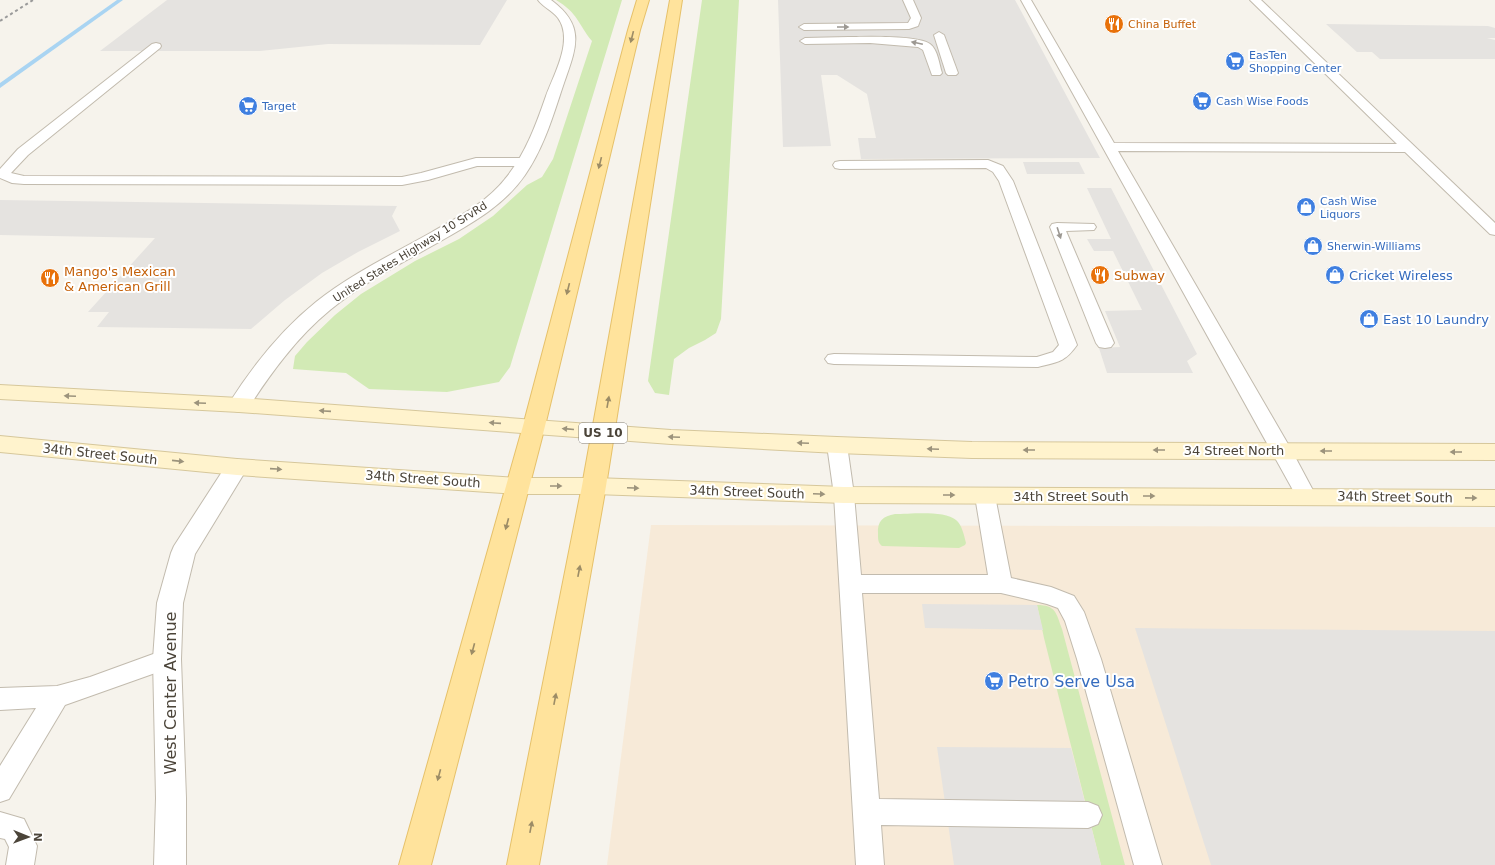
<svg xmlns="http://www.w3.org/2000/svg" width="1495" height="865" viewBox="0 0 1495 865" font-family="'DejaVu Sans',sans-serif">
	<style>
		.commercial { fill: #f7ead8 }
		.green { fill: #d2eab5 }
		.parking { fill: #e5e3e0 }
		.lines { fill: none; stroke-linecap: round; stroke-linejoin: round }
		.stream { fill: #a9d4f2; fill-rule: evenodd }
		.lane-casing { stroke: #c2bbae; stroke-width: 2 }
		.street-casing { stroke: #c2bbae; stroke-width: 2 }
		.secondary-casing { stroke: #d6c79b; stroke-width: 2 }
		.primary-casing { stroke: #e6c16a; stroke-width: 2 }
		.lane { fill: #fff; fill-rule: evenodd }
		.street { fill: #fff; fill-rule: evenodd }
		.secondary { fill: #fff3cd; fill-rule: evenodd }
		.primary { fill: #ffe39c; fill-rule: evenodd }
		.rail { stroke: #9a9a9a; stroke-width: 2; stroke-dasharray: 3 3; stroke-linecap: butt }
		.oneway { fill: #9c9892 }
		.oneway2 { fill: #9c8c66 }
		.oneway3 { fill: #9c937c }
		.labels { text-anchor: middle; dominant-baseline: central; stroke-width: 4; stroke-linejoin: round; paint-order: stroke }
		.far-food-label { font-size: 11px; fill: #c56008; stroke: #fff; text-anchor: start }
		.far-shop-label { font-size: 11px; fill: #366cbe; stroke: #fff; text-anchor: start }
		.far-street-label { font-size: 11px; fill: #4b4439; stroke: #fff }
		.shield { fill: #fff; stroke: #817c74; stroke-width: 1 }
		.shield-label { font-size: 12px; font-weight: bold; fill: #4b4439 }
		.food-label { font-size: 13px; fill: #c56008; stroke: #fff; text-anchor: start }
		.shop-label { font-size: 13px; fill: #366cbe; stroke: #fff; text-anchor: start }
		.street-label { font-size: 13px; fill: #4b4439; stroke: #fff }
		.near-shop-label { font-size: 16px; fill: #366cbe; stroke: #fff; text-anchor: start }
		.near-street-label { font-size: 16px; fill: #4b4439; stroke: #fff }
	</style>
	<rect width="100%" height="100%" fill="#f6f3ec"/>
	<!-- commercial -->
	<polygon class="commercial" points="651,525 1495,527 1495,865 607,865"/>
	<!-- green -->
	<g class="green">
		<path d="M556,0H622L510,367L499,382L447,392L369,389L346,373L293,369L295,356L307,342L335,315L361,294L415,261L459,239L493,216L527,185L542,177L553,159L592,41C578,24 578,13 556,0Z"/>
		<polygon points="702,0 739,0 721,319 716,333 705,340 689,348 674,359 669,395 655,393 648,381"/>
		<path d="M895,514C910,514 945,510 956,520C962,525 964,535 966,543L965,545L959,548L882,546C878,543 878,539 878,534C877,521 883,516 895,514Z"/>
		<path d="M1037,605C1056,605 1056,613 1062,629L1125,865H1101L1044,638Z"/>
	</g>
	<!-- parking -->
	<g class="parking">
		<polygon points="167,0 507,0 480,45 328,44 260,51 100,51"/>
		<polygon points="778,0 1015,0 1100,158 861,159 858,138 876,138 867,94 837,75 821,75 831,146 783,147"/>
		<polygon points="1326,24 1488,26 1495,28 1495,38 1487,38 1495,40 1495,59 1380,59 1372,52 1357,52"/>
		<polygon points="1023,162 1079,162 1085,174 1027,174"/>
		<polygon points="1087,188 1111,188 1197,354 1187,361 1193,373 1107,373 1099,348 1120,347 1105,311 1142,310 1113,251 1094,251 1087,239 1111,239"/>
		<polygon points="0,200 397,206 392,216 400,231 358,252 322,273 285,300 251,329 97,327 109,312 88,312 155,238 0,235"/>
		<polygon points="922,604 1037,605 1043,630 925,628"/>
		<polygon points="1135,628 1495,631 1495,865 1211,865"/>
		<polygon points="937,747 1071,748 1101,865 954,865"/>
	</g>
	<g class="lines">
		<!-- stream -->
		<polygon class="stream" points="117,0 123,0 0,88 0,83"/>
		<!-- lane casing -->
		<g class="lane-casing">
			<g id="lane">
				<polygon points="903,0 913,0 921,18 918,26 909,29 804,30 799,27 804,24 908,23 911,18"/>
				<polygon points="1021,0 1031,0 1114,143 1397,144 1250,0 1261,0 1495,223 1495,235 1490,234 1405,152 1118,151 1292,451 1316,496 1313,501 1306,503 1299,501"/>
				<polygon points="939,32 944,35 958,73 956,75 948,75 946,73 934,35"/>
				<path d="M849,37C867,37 917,35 930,44C938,50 939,64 942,73L940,75H932L923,50L918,47L870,43L805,44L800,41L805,38Z"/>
				<polygon points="156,43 160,44 161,46 160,48 28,155 11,173 24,176 402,177 421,173 476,158 524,158 529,159 531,162 529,165 524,166 477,166 428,180 402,185 24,184 12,183 0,178 0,169 18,149 152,44"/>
				<path d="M988,160L1003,166L1013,181L1077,345C1065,362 1058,362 1038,367L834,364L828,363L825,359L828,355L834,354L1037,357L1053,352L1059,345L999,181L993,172L986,168L840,169L835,168L833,165L835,162L840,161Z"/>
				<polygon points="1057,223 1094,224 1096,227 1094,230 1066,231 1114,343 1111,347 1105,348 1099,347 1096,343 1050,227 1052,224"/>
				<polygon points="837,438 844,440 847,445 854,495 861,575 988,575 975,496 978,491 985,489 992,491 995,496 1011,578 1051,587 1074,596 1084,612 1101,659 1162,865 1134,865 1077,659 1065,621 1058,608 1047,604 1001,593 862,593 879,799 1088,802 1098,806 1102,815 1098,824 1088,828 881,825 884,865 856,865 834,495 827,445 830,440"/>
				<polygon points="167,649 175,652 179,659 175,666 65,705 9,799 0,802 0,766 36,708 0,710 0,688 57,686 90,677"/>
				<polygon points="0,812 24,819 37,846 34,865 6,865 9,847 5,839 0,838"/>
			</g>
		</g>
		<!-- street casing -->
		<g class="street-casing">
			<g id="street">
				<path d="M538,0H551C585,25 577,46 565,80C554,112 545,146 525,175C505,204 476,221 446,238C406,261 365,281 330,310C296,338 270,374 247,410L239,412L231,410L228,405C252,367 281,330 316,302C351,274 393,254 432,232C458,217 486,203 505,179C525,155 536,125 546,96C554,74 574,40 558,18C553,11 543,7 538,0Z"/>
				<polygon points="237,459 245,461 248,467 195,554 183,603 181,659 186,798 186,865 154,865 156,798 153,659 157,603 171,553 174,546 229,461"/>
			</g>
		</g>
		<!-- secondary casing -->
		<g class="secondary-casing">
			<g id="secondary">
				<polygon points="0,385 239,398 671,430 837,437 972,442 1495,444 1495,460 972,458 837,453 671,444 239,412 0,399"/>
				<polygon points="0,436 237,459 517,478 594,478 844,487 1495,490 1495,506 844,503 594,494 517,494 237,475 0,452"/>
			</g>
		</g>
		<!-- primary casing -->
		<g class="primary-casing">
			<g id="primary">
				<polygon points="637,0 649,0 640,30 545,426 431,865 399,865 523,426 628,30"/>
				<polygon points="670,0 682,0 606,486 539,865 507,865 582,486"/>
			</g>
		</g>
		<!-- lane -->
		<use href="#lane" class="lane"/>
		<!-- street -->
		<use href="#street" class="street"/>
		<!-- secondary -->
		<use href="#secondary" class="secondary"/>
		<!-- primary -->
		<use href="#primary" class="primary"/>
		<!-- rail -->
		<polyline class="rail" points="0,21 33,0"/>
	</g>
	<!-- one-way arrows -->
	<defs><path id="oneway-solid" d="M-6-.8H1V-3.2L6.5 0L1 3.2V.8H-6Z"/></defs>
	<g class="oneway">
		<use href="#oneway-solid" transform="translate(843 27)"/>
		<use href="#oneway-solid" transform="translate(917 43) rotate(-168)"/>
		<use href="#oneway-solid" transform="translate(1059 233) rotate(72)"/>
	</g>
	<g class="oneway2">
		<use href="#oneway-solid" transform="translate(632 37) rotate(104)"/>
		<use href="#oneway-solid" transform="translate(600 163) rotate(104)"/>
		<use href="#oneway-solid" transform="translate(568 289) rotate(104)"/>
		<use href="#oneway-solid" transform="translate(608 402) rotate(-80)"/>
		<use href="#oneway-solid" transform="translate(507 524) rotate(105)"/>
		<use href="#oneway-solid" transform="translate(579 571) rotate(-79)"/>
		<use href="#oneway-solid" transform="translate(473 649) rotate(105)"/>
		<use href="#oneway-solid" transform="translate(555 699) rotate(-79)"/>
		<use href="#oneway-solid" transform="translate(439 775) rotate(105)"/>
		<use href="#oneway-solid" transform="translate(531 827) rotate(-79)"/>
	</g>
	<g class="oneway3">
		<use href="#oneway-solid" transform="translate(70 396) rotate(-177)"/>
		<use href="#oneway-solid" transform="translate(200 403) rotate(-177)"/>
		<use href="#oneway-solid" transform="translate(325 411) rotate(-176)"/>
		<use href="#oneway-solid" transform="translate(495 423) rotate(-176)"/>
		<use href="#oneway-solid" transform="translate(568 429) rotate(-175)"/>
		<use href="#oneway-solid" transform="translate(674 437) rotate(-177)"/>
		<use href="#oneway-solid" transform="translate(803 443) rotate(-177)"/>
		<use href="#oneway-solid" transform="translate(933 449) rotate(-178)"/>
		<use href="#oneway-solid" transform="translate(1029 450) rotate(-180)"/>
		<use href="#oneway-solid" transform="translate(1159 450) rotate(-180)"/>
		<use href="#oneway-solid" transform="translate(1326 451) rotate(-180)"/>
		<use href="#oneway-solid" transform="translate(1456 452) rotate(-180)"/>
		<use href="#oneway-solid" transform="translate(178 461) rotate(6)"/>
		<use href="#oneway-solid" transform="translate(276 469) rotate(4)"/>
		<use href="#oneway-solid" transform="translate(556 486)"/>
		<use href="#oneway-solid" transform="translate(633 488) rotate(2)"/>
		<use href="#oneway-solid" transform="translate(819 494) rotate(2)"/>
		<use href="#oneway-solid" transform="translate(949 495)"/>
		<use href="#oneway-solid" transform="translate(1149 496)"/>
		<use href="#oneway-solid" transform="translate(1471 498) rotate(1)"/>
	</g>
	<!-- icons -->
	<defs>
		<g id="restaurant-disc" transform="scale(1)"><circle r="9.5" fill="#e8710a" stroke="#fff"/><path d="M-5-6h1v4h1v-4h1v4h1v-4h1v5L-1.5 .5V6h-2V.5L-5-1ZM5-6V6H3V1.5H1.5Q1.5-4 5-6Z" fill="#fff"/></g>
		<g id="supermarket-disc" transform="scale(1)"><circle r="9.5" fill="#3f7fe0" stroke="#fff"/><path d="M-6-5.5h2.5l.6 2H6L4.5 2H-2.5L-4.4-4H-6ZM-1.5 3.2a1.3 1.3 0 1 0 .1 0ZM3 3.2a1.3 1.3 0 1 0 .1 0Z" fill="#fff"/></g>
		<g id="shop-disc" transform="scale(1)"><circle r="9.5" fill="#3f7fe0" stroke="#fff"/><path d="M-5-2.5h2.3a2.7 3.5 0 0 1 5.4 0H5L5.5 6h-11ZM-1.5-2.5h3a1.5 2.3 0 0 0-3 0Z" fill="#fff"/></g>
	</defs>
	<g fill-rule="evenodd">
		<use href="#restaurant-disc" x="1114" y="24"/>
		<use href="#supermarket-disc" x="1235" y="61"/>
		<use href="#supermarket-disc" x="1202" y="101"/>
		<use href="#supermarket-disc" x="248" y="106"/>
		<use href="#shop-disc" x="1306" y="207"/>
		<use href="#shop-disc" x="1313" y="246"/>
		<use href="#restaurant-disc" x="1100" y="275"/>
		<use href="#shop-disc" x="1335" y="275"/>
		<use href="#restaurant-disc" x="50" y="278"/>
		<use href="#shop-disc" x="1369" y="319"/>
		<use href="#supermarket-disc" x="994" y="681"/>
	</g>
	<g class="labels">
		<!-- far-food labels -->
		<g class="far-food-label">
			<text x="1128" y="24">China Buffet</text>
		</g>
		<!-- far-shop labels -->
		<g class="far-shop-label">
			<text x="1249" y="55">EasTen<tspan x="1249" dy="13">Shopping Center</tspan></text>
			<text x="1216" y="101">Cash Wise Foods</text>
			<text x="262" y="106">Target</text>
			<text x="1320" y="201">Cash Wise<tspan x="1320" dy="13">Liquors</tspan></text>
			<text x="1327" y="246">Sherwin-Williams</text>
		</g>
		<!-- far-street labels -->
		<g class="far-street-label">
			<text transform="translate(410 252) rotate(-32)">United States Highway 10 SrvRd</text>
		</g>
		<!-- shield labels -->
		<rect class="shield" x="579" y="423" width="48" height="20" rx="3"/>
		<g class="shield-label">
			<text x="603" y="433">US 10</text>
		</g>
		<!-- food labels -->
		<g class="food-label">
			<text x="64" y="271">Mango's Mexican<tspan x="64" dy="15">&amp; American Grill</tspan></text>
			<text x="1114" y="275">Subway</text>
		</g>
		<!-- shop labels -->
		<g class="shop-label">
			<text x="1349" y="275">Cricket Wireless</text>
			<text x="1383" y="319">East 10 Laundry</text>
		</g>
		<!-- street labels -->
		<g class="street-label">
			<text x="1234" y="450">34 Street North</text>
			<text transform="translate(100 454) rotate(6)">34th Street South</text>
			<text transform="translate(423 479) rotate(4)">34th Street South</text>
			<text transform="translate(747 492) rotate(2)">34th Street South</text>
			<text x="1071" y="496">34th Street South</text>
			<text transform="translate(1395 497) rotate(1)">34th Street South</text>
		</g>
		<!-- near-shop labels -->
		<g class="near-shop-label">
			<text x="1008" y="681">Petro Serve Usa</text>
		</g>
		<!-- near-street labels -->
		<g class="near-street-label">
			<text transform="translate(170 693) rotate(-90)">West Center Avenue</text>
		</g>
	</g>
	<!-- north arrow -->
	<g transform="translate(28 837) rotate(91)" stroke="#ffffff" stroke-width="3" paint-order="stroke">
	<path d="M0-3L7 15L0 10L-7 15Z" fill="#4b4439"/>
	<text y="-6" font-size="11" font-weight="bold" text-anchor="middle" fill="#4b4439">N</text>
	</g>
</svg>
